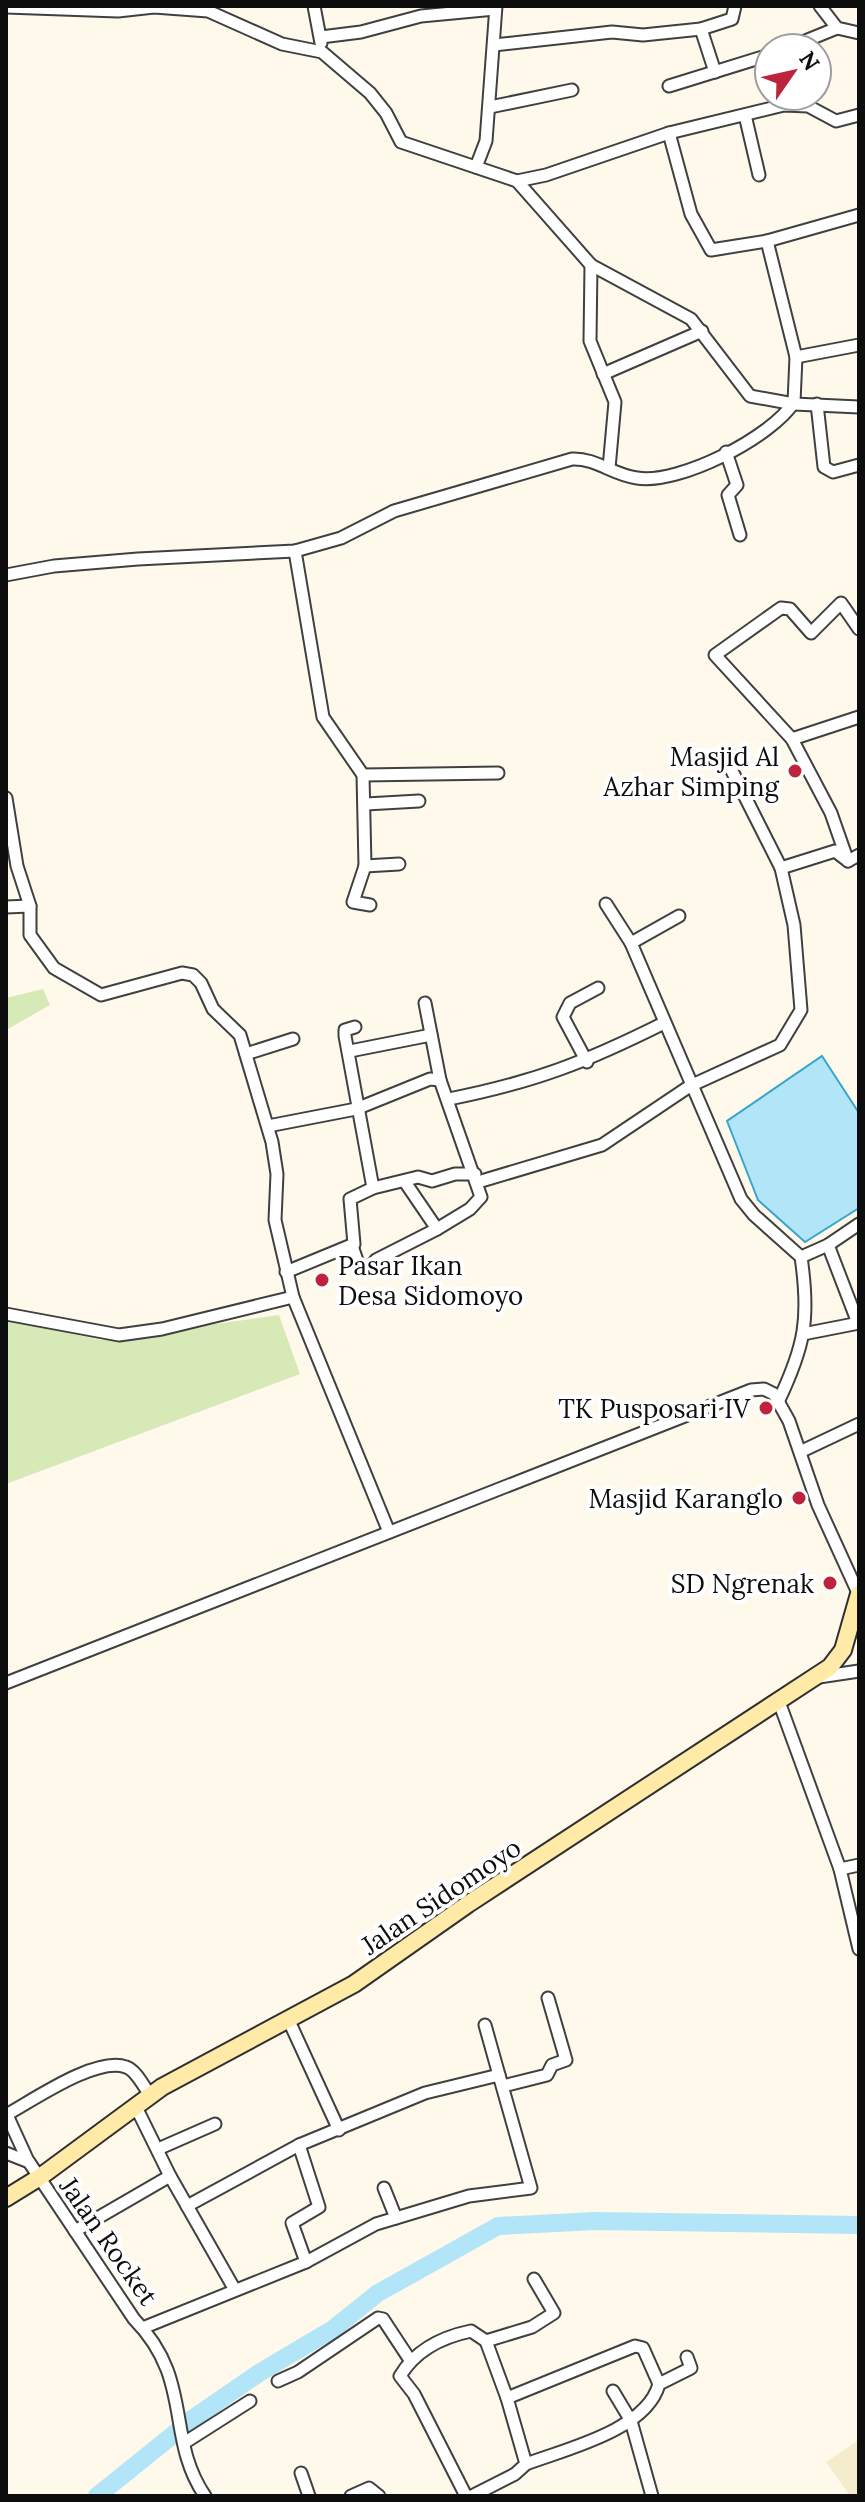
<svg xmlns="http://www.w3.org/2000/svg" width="865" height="2502" viewBox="0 0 865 2502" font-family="Lora,serif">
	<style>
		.farmland { fill: #f5eccd }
		.green { fill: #d7e9b6 }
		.water { fill: #b1e5f7; stroke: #37a5ce; stroke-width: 2 }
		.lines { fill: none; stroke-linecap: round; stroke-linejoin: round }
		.river { stroke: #b1e5f7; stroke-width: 18 }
		.street-casing { stroke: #404040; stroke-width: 15 }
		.secondary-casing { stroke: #2f2f2f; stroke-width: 20 }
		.street { stroke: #fff; stroke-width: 11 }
		.secondary { stroke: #ffeaa7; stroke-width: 16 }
		.poi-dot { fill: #be233e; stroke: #fff; stroke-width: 3 }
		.labels { text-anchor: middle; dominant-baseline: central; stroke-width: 8; stroke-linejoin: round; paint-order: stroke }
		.poi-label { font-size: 26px; fill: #0d0d0d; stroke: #fff; text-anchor: end }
		.street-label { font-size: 26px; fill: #0d0d0d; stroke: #fff }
	</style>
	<rect width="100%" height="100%" fill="#fff9ec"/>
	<!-- farmland -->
	<polygon class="farmland" points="859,2440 859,2496 850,2496 826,2462"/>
	<!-- green -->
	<g class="green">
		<polygon points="43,989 50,1005 6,1030 6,998"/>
		<polygon points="279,1315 300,1374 6,1484 6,1320 101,1340"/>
	</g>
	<!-- water -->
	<polygon class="water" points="822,1056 859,1113 859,1208 805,1242 758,1200 727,1121"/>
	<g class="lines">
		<!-- river -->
		<g class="river">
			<polyline points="185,2424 259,2373 333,2329 378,2293 498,2226 595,2221 859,2225"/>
			<polyline points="97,2496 179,2430"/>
		</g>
		<!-- street casing -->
		<g class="street-casing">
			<g id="street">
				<polyline points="314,6 321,43"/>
				<polyline points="820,6 837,28 859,33"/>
				<polyline points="6,7 118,11 154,7 208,11 282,44 322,52 370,93 386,113 401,142 517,181 546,175 669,133 784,105 808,106 836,121 859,115"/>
				<polyline points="701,29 715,72"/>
				<polyline points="321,37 361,32 421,16 495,9"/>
				<polyline points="494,45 612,32 643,35 701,29 732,19 735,6"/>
				<polyline points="788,48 837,28"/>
				<polyline points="669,86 769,55"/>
				<polyline points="490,107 572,90"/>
				<polyline points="745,115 759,175"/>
				<polyline points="669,133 691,214 711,250 767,241 859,215"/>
				<polyline points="476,167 486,141 496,6"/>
				<polyline points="517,181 591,265 691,319 750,396 794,404 859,407"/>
				<polyline points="591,265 590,341 615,402 609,468"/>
				<polyline points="796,357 859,345"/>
				<polyline points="603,374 702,331"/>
				<polyline points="817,404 824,467 833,472 859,465"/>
				<polyline points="726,452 737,485 728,495 740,535"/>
				<polyline points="295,551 323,717 363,775 365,866 353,902 370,905"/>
				<path d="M6,575L54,566L138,559L295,551L341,538L394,511L572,459C596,458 613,475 637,478C679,485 772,437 794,402L796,357L767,241"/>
				<polyline points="792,739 859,717"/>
				<polyline points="730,767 781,868"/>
				<polyline points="363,775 498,773"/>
				<polyline points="6,798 17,866 30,906 30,935 54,968 101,995 182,973 193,975 201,983 213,1009 240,1035 272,1142 277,1174 275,1220 293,1297 389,1532"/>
				<polyline points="366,804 419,801"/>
				<polyline points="846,856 831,813 792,739 715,655 781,608 790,609 811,633 841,603 859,629"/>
				<polyline points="848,861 859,855"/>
				<polyline points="365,866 399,864"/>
				<path d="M606,904L631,943L741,1199L754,1215L801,1257C810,1318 805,1346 778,1402"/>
				<polyline points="6,907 30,906"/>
				<polyline points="631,943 679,916"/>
				<polyline points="355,1027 345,1030 345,1036 373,1188 418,1177 432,1181 455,1174 475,1174"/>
				<polyline points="350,1051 431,1035"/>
				<polyline points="246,1054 293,1039"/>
				<polyline points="587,1062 563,1017 570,1003 598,988"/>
				<path d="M449,1099C535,1082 586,1062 664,1023"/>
				<polyline points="268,1126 356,1109 430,1079 440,1080"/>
				<polyline points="405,1182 437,1229"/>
				<polyline points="478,1182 602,1145 690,1086 780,1045 801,1010 794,925 781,868 835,851 848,861"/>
				<polyline points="828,1245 858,1323"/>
				<polyline points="352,1246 360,1269 368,1270 376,1260 437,1229 470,1209 481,1197 440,1080 425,1003"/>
				<polyline points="801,1257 828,1245 859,1224"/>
				<polyline points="286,1272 354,1244 350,1199 373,1188"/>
				<polyline points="6,1314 119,1335 162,1329 293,1297"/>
				<polyline points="803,1334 859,1323"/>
				<polyline points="802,1451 859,1424"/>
				<polyline points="819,1677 859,1671"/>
				<polyline points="6,1683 751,1390 764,1389 774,1394 789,1421 818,1505 859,1595"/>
				<polyline points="778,1699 840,1869 859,1949"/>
				<polyline points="840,1869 859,1865"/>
				<polyline points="289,2021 339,2130"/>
				<polyline points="485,2025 499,2075"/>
				<polyline points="503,2086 547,2075 552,2065 566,2060 548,1998"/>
				<polyline points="135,2105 170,2176 235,2290"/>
				<path d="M6,2115C32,2101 96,2056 126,2067C136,2070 144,2087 150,2095"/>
				<polyline points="7,2115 28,2161"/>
				<polyline points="299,2145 319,2207 292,2223 306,2262"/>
				<polyline points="158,2149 215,2124"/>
				<path d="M6,2153L29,2162L134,2319C194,2380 165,2437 205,2496"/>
				<polyline points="384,2188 396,2218"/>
				<polyline points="75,2231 170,2176"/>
				<polyline points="145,2327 306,2262 376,2224 469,2196 531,2188 499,2075 425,2093 299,2145 187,2206"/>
				<polyline points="278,2381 298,2372 378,2318 383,2319 410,2360"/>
				<polyline points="659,2384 691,2368 687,2357"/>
				<polyline points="613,2391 631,2421 652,2496"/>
				<polyline points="507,2398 486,2341 532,2327 554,2313 534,2279"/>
				<polyline points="184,2443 250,2401"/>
				<polyline points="301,2473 309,2496"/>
				<polyline points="351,2496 369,2488 379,2496"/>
				<path d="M466,2496L414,2394L400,2376C415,2351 442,2337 471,2331L486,2341"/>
				<path d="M472,2496L515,2474L526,2464C566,2449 647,2430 659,2384L643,2348L635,2346L507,2398L526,2464"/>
			</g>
		</g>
		<!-- secondary casing -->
		<g class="secondary-casing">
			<polyline id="secondary" points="6,2198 40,2177 162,2087 354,1984 468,1904 830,1667 843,1650 859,1594"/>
		</g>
		<!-- street -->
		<use href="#street" class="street"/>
		<!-- secondary -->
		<use href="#secondary" class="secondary"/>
	</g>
	<!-- markers -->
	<g class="poi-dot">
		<circle cx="795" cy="771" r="8"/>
		<circle cx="322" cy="1280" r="8"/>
		<circle cx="766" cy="1408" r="8"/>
		<circle cx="799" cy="1498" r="8"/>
		<circle cx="830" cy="1583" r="8"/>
	</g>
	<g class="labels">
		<!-- poi labels -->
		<g class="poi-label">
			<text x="779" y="756">Masjid Al<tspan x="779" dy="30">Azhar Simping</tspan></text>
			<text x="338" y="1265" text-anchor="start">Pasar Ikan<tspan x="338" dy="30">Desa Sidomoyo</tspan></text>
			<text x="750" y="1408">TK Pusposari IV</text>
			<text x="783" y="1498">Masjid Karanglo</text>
			<text x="814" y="1583">SD Ngrenak</text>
		</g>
		<!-- street labels -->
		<g class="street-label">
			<text transform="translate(441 1896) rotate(-34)">Jalan Sidomoyo</text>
			<text transform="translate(109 2241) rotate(55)">Jalan Rocket</text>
		</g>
	</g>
	<!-- border -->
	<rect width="865" height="2502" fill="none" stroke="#0d0d0d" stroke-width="16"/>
	<!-- north arrow -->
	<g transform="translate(793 72) rotate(56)"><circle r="38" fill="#ffffff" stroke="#9e9e9e" stroke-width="2"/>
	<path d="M0-6L14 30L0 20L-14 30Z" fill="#be233e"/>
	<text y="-12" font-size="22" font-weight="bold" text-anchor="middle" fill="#0d0d0d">N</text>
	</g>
</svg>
